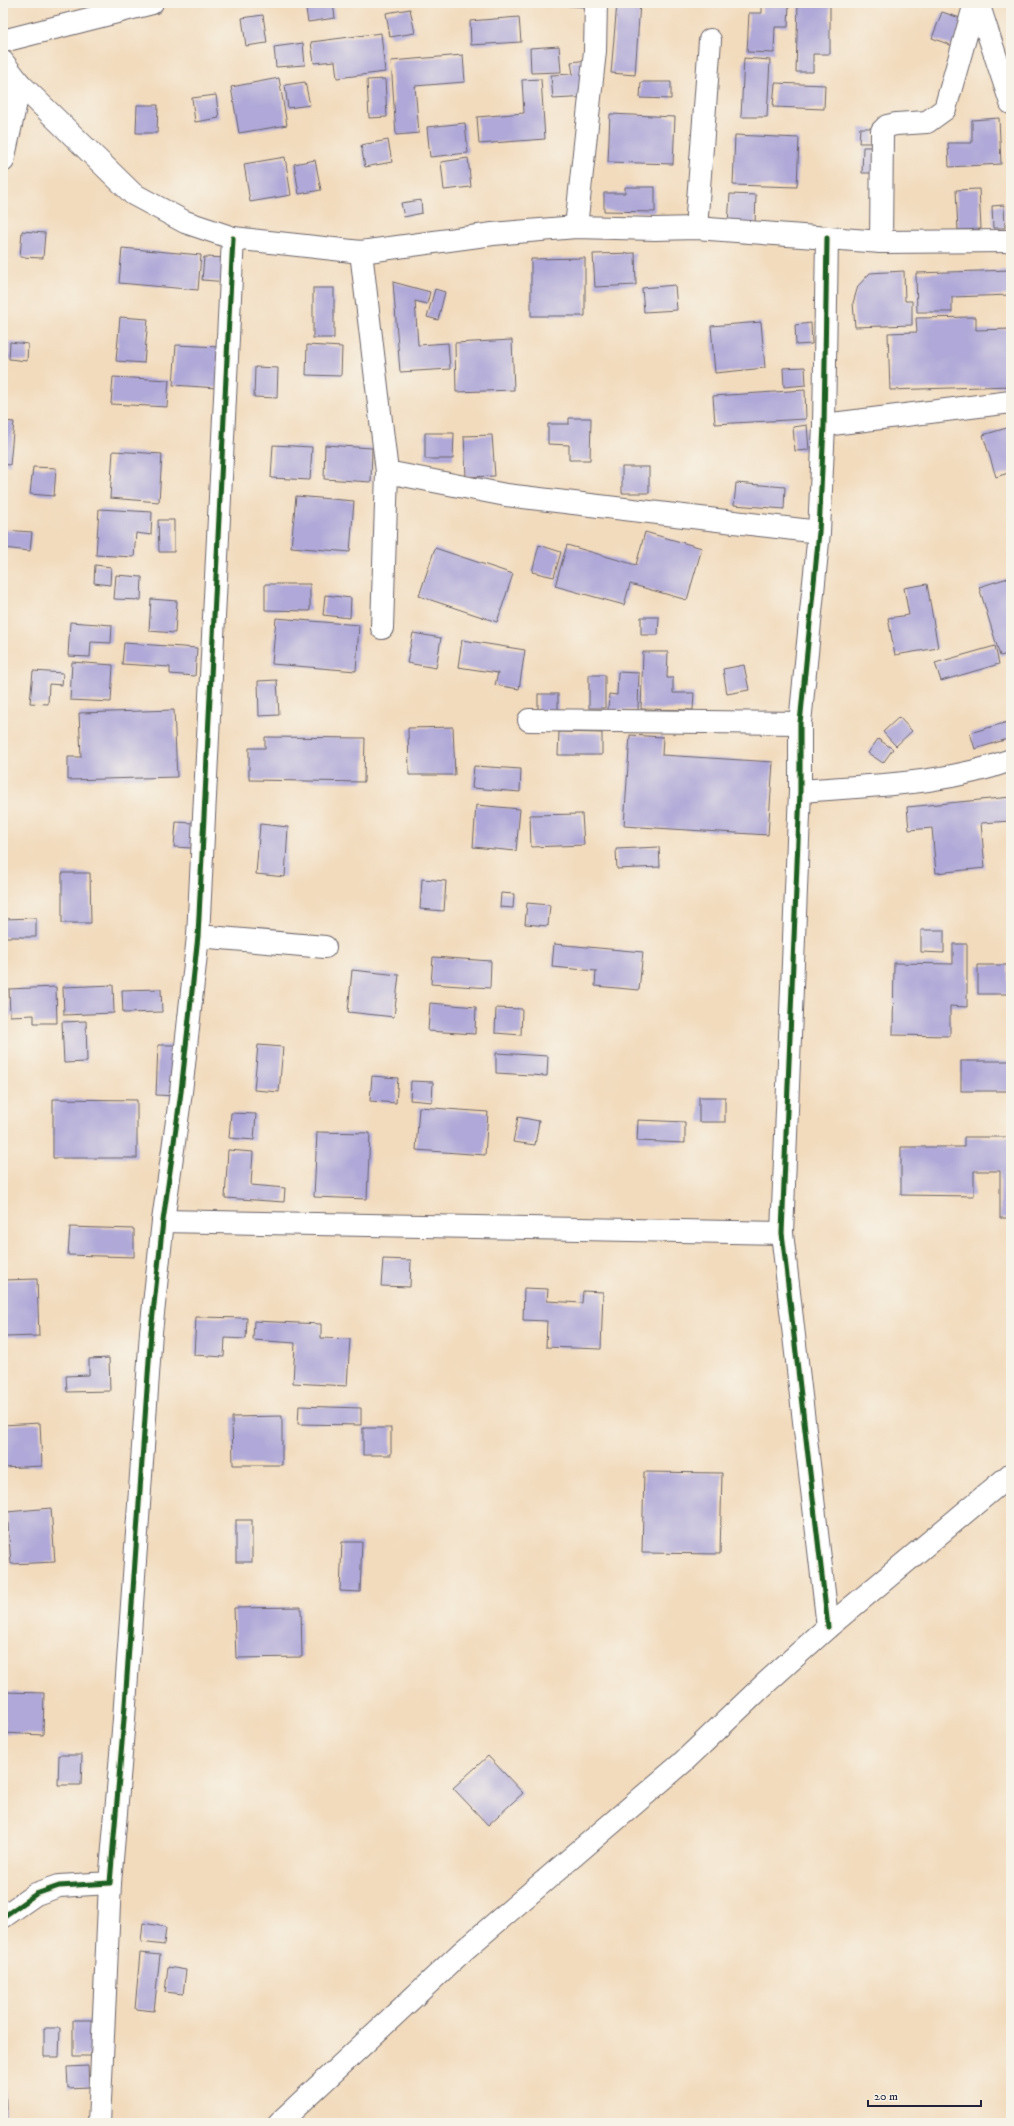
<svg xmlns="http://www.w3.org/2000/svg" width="1014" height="2126" viewBox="0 0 1014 2126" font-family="'IM FELL DW Pica',serif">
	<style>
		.building { fill: #afa8d8 }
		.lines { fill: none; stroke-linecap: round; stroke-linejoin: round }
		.minor-casing { stroke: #6b6368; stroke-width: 24 }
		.tertiary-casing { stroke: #6b6368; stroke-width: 24 }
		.minor { stroke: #fff; stroke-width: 22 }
		.tertiary { stroke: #fff; stroke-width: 22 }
		.cycleway-casing { stroke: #f7f3e8; stroke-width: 8 }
		.cycleway { stroke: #1b5e20; stroke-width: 5 }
	</style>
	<rect width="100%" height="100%" fill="#f7f3e8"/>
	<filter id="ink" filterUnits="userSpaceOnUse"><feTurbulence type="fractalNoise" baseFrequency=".025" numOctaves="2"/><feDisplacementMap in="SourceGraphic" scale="8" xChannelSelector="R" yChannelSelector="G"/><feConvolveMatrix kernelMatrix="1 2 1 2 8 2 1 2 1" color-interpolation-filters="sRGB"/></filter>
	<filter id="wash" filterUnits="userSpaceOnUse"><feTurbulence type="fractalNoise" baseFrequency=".012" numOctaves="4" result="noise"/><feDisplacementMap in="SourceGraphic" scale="16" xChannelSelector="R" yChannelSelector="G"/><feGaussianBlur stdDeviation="0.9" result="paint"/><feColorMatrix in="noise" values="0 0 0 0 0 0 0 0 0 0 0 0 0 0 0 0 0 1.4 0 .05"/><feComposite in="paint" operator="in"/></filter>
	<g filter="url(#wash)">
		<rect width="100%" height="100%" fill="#f2dbbd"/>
		<g id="blocks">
			<!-- building -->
			<g class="building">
				<polygon points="305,3 333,3 335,18 308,22"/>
				<polygon points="561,3 585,3 585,7 561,5"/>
				<polygon points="617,3 640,3 635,75 611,73"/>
				<polygon points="762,3 789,3 788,27 775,27 774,53 747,52 749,13 762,13"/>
				<polygon points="798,3 830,3 830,54 813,54 813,72 796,72"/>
				<polygon points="410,9 415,33 390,37 386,13"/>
				<polygon points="942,12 963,19 953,46 932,38"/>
				<polygon points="263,15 267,43 246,46 242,18"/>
				<polygon points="519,17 521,42 471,45 470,21"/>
				<polygon points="381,33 385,72 337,78 335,61 314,63 311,42"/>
				<polygon points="303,43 305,65 276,67 274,47"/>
				<polygon points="559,46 561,72 531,73 530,48"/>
				<polygon points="463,55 465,82 415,86 419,133 396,135 391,61"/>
				<polygon points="744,58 770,60 767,117 741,117"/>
				<polygon points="588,60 590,97 553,99 551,75 573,74 571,62"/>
				<polygon points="279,78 287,125 239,133 231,87"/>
				<polygon points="385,79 387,117 369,118 367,80"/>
				<polygon points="541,79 545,139 479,144 477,117 524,113 522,80"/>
				<polygon points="305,82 310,105 288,108 285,85"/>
				<polygon points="641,82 671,82 671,99 640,98"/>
				<polygon points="775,83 825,85 824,109 773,107"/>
				<polygon points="216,95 219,118 195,122 192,98"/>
				<polygon points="137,105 158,105 157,133 136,133"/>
				<polygon points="610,114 675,117 673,164 608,162"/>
				<polygon points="999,118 1001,164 949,167 948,143 972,143 972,120"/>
				<polygon points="465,123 468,153 430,157 427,127"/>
				<polygon points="860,128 874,128 873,143 859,143"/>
				<polygon points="735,135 799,138 797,187 733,185"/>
				<polygon points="388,140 392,162 365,167 361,145"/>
				<polygon points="863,147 875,147 875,173 862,173"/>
				<polygon points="285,157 291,195 250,202 244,164"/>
				<polygon points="468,158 471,187 444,190 441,162"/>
				<polygon points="315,160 321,190 299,194 294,164"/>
				<polygon points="625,187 655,187 655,212 604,211 604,193 625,193"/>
				<polygon points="979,189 981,229 958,230 956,190"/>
				<polygon points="730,194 756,195 755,224 728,223"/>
				<polygon points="421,200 422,213 404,217 401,203"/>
				<polygon points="1004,205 1005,228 993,228 992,206"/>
				<polygon points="22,231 45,233 43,258 20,257"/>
				<polygon points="122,248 201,255 198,290 119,283"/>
				<polygon points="635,253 636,285 595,287 593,254"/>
				<polygon points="204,257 230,258 228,282 202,280"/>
				<polygon points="585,258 585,316 531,316 531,259"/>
				<polygon points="1011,270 1011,295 952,297 952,312 917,312 916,273"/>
				<polygon points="904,271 905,301 912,301 912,325 855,327 853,303 858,286 870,273"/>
				<polygon points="393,282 430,292 427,304 415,301 418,345 448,343 450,369 400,372"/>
				<polygon points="675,285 677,310 644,312 642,288"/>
				<rect x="313" y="288" width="21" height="50"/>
				<polygon points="435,289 445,292 438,320 427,317"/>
				<polygon points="120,317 148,319 144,363 116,361"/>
				<polygon points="976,317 976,330 1011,329 1011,386 890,390 888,333 917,332 916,318"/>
				<polygon points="761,322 765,368 715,373 711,326"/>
				<polygon points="811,323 812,344 796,345 795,325"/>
				<polygon points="512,340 514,390 456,392 455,343"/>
				<polygon points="10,342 28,344 27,361 9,359"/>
				<polygon points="176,345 220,347 217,388 173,385"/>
				<polygon points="307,345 342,347 341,376 306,375"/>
				<polygon points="255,367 278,368 277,398 254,397"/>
				<polygon points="805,367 806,385 784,387 783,368"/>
				<polygon points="113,377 169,380 167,407 111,404"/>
				<polygon points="805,390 806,419 715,424 713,396"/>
				<polygon points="569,418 591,418 590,460 569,460 569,445 548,444 548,424 569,424"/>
				<polygon points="3,421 14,422 10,465 3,464"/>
				<polygon points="807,425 809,450 795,451 793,427"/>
				<polygon points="1010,427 1011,472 996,477 983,435"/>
				<polygon points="425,433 454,433 453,459 425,459"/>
				<polygon points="492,435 495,476 466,477 464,436"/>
				<polygon points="273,445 312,447 310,480 271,478"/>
				<polygon points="325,445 372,448 371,482 324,479"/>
				<polygon points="113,451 162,454 159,502 110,498"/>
				<polygon points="33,467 56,468 54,496 30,494"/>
				<rect x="622" y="467" width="27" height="26"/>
				<polygon points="736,483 785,487 784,509 734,505"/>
				<polygon points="296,496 354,501 350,552 291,547"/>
				<polygon points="99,509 152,512 151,535 136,533 134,557 96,555"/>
				<polygon points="158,520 174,520 174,552 159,552"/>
				<polygon points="3,530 32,532 30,551 3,548"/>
				<polygon points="645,532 702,548 687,600 630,584 624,605 555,586 567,545 636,565"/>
				<polygon points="539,545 561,552 554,577 532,572"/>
				<polygon points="435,548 513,574 497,622 419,596"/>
				<polygon points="95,565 111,567 110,585 94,583"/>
				<polygon points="116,575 142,577 141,600 114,599"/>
				<polygon points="1011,577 1011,653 1000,656 979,587"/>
				<polygon points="265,584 310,584 310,611 265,610"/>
				<polygon points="927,584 938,648 895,655 888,618 909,615 904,588"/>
				<polygon points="325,595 351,598 350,618 323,615"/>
				<polygon points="151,599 177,601 175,633 149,631"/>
				<polygon points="641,617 659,617 658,635 641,635"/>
				<polygon points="276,618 359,625 356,671 272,664"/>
				<polygon points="70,622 112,625 111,643 91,642 90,657 68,656"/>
				<polygon points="413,633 441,638 436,668 407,663"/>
				<polygon points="462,640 525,650 519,689 495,685 498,673 458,667"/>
				<polygon points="124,643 197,648 195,676 170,674 170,667 122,664"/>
				<polygon points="995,646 999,664 941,681 935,663"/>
				<polygon points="643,652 668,652 667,678 673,678 673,693 694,693 693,710 641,709"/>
				<polygon points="72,662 113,665 111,702 70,700"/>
				<polygon points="744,665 749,690 727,694 723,669"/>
				<polygon points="33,671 63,673 62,685 49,684 48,704 30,703"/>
				<polygon points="618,672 639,673 638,710 608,710 609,694 617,695"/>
				<rect x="589" y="675" width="16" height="33"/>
				<polygon points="277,680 279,715 259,716 258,681"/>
				<rect x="538" y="694" width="20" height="16"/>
				<polygon points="174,710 177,777 68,780 68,757 81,757 79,713"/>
				<polygon points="899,717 912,731 896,746 883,732"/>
				<polygon points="1011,721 1011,738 975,749 970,733"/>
				<polygon points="453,727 455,775 409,775 408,728"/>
				<polygon points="559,732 602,733 602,755 558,755"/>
				<polygon points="630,735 663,737 662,755 773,762 768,835 624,826"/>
				<polygon points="265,737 365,738 364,782 249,780 249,748 265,748"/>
				<polygon points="878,739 893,749 883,763 868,753"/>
				<polygon points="474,766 521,769 520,792 472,788"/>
				<polygon points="1011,797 1011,821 981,823 985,868 936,873 932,828 909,830 907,807"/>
				<polygon points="476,805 520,809 516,851 473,847"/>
				<polygon points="582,814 584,845 531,847 530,815"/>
				<polygon points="176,822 193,823 191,848 174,847"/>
				<polygon points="260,824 288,827 285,877 256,874"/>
				<polygon points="659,847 660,867 617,869 616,849"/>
				<polygon points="62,873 90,873 91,923 62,923"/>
				<polygon points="422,879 446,881 444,911 420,909"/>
				<polygon points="501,893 514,894 513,908 500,907"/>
				<polygon points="527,903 550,905 548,926 525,924"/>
				<polygon points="36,918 36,937 3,937 3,919"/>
				<polygon points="921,930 944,930 944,953 921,952"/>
				<polygon points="554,944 643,952 639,990 595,986 596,971 552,967"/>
				<polygon points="953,944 967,944 967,1007 950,1006 950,1036 893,1035 894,963 953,964"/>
				<polygon points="433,957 491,961 490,988 431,984"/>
				<rect x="978" y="965" width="30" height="29"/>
				<polygon points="352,970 399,975 394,1017 348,1012"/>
				<polygon points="113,985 114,1013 64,1015 63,987"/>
				<polygon points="56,987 57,1023 34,1023 34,1015 10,1016 9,989"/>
				<polygon points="161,989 162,1012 123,1013 122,990"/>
				<polygon points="430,1003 476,1007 475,1034 428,1031"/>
				<polygon points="496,1008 522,1009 521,1035 495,1033"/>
				<polygon points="86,1021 87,1062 64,1063 62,1022"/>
				<polygon points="158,1045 179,1045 177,1096 156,1095"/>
				<polygon points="258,1045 283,1047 279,1092 254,1090"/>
				<polygon points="496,1053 548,1056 547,1076 496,1073"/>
				<rect x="961" y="1061" width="50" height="30"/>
				<polygon points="372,1076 398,1078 396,1103 370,1101"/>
				<polygon points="411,1081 433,1082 432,1102 410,1100"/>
				<rect x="699" y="1097" width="26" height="25"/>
				<polygon points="53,1099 137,1100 137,1158 53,1158"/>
				<polygon points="419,1107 488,1112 485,1155 416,1150"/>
				<polygon points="231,1113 256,1114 254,1140 229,1138"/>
				<polygon points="518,1117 539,1121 535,1145 513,1142"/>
				<polygon points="638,1120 685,1122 685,1143 637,1141"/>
				<polygon points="317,1132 370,1133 367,1199 314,1197"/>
				<polygon points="964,1137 1011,1137 1011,1218 1000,1218 1000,1171 974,1171 974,1196 901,1195 901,1147 964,1147"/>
				<polygon points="228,1150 253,1152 251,1185 285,1188 284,1202 225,1198"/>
				<polygon points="70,1227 134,1229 134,1257 68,1255"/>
				<polygon points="383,1259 411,1260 410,1287 381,1286"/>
				<polygon points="37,1279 39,1336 5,1337 5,1360 3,1360 3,1280"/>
				<polygon points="524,1288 548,1289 547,1301 582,1303 583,1291 603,1292 601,1349 546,1347 547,1321 523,1320"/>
				<polygon points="196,1317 247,1318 246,1339 225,1338 224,1357 194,1355"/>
				<polygon points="254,1321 321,1324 321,1338 350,1339 347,1386 293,1383 295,1343 253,1340"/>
				<polygon points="109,1358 110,1391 67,1392 66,1376 89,1375 89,1359"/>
				<polygon points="299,1406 361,1408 361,1425 298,1424"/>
				<polygon points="282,1416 282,1465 233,1465 232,1417"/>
				<polygon points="40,1423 42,1466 3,1468 3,1425"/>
				<rect x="363" y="1428" width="28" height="27"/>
				<polygon points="644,1472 722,1473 720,1554 642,1553"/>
				<polygon points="51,1508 55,1562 11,1564 7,1512"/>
				<rect x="236" y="1520" width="16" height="42"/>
				<polygon points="342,1542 362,1542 360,1592 340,1591"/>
				<polygon points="301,1607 302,1657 236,1658 234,1608"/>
				<polygon points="5,1692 44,1693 43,1735 4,1733"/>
				<polygon points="59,1755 82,1755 81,1785 58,1785"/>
				<polygon points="488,1756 523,1793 488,1825 453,1788"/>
				<polygon points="143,1923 166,1927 164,1945 141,1942"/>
				<polygon points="140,1953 160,1955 154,2011 135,2009"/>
				<polygon points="168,1967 186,1970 183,1994 165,1992"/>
				<polygon points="73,2020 96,2020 97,2056 73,2056"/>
				<polygon points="44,2028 60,2028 59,2057 44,2057"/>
				<polygon points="88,2066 89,2087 68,2088 67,2067"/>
				<polygon points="3,2070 5,2070 6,2117 3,2117"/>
			</g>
		</g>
	</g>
	<g filter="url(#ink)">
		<use href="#blocks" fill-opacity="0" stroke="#6b6368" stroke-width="1"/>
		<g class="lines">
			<!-- minor casing -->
			<g class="minor-casing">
				<g id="minor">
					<polyline points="978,3 1011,103"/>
					<polyline points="3,41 152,3"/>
					<polyline points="3,62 20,84 133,194 185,222 233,238 361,252 493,234 576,227 655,229 696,228 881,242 1011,241"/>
					<polyline points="3,161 20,84"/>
					<polyline points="576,227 595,51 596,3"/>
					<polyline points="696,228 710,40"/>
					<polyline points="827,238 824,425 819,532 800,723 800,791 782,1233 828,1627"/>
					<polyline points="881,242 882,131 887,126 896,124 927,122 945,109 975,3"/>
					<polyline points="361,252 387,472 506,495 819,532"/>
					<polyline points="824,425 1011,402"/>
					<polyline points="382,628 387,472"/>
					<polyline points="529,720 800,723"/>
					<path d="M800,791C870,785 944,785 1011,760"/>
					<polyline points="198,936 325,947"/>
					<polyline points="163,1221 782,1233"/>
					<polyline points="3,1917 36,1894 59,1886 110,1883 124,1719 151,1332 163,1221 181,1092 198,936 233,238"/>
					<polyline points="99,2123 110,1883"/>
				</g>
			</g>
			<!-- tertiary casing -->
			<g class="tertiary-casing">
				<polyline id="tertiary" points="279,2123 464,1950 682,1763 767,1682 828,1627 1011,1474"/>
			</g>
			<!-- minor -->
			<use href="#minor" class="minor"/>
			<!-- tertiary -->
			<use href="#tertiary" class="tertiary"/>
			<!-- cycleway casing -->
			<g class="cycleway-casing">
				<g id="cycleway">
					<polyline points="827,238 824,425 819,532 800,723 800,791 782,1233 828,1627"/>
					<polyline points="3,1917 36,1894 59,1886 110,1883 124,1719 151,1332 163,1221 181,1092 198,936 233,238"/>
				</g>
			</g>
			<!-- cycleway -->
			<use href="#cycleway" class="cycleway"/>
		</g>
	</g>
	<!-- margin -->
	<rect width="1014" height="2126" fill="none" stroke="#f7f3e8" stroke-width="16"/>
	<!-- scale -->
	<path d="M868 2100v6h113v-6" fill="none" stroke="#22223b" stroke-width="2"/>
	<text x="874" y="2100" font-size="12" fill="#22223b" stroke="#f7f3e8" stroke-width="3" paint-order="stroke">20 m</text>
</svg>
